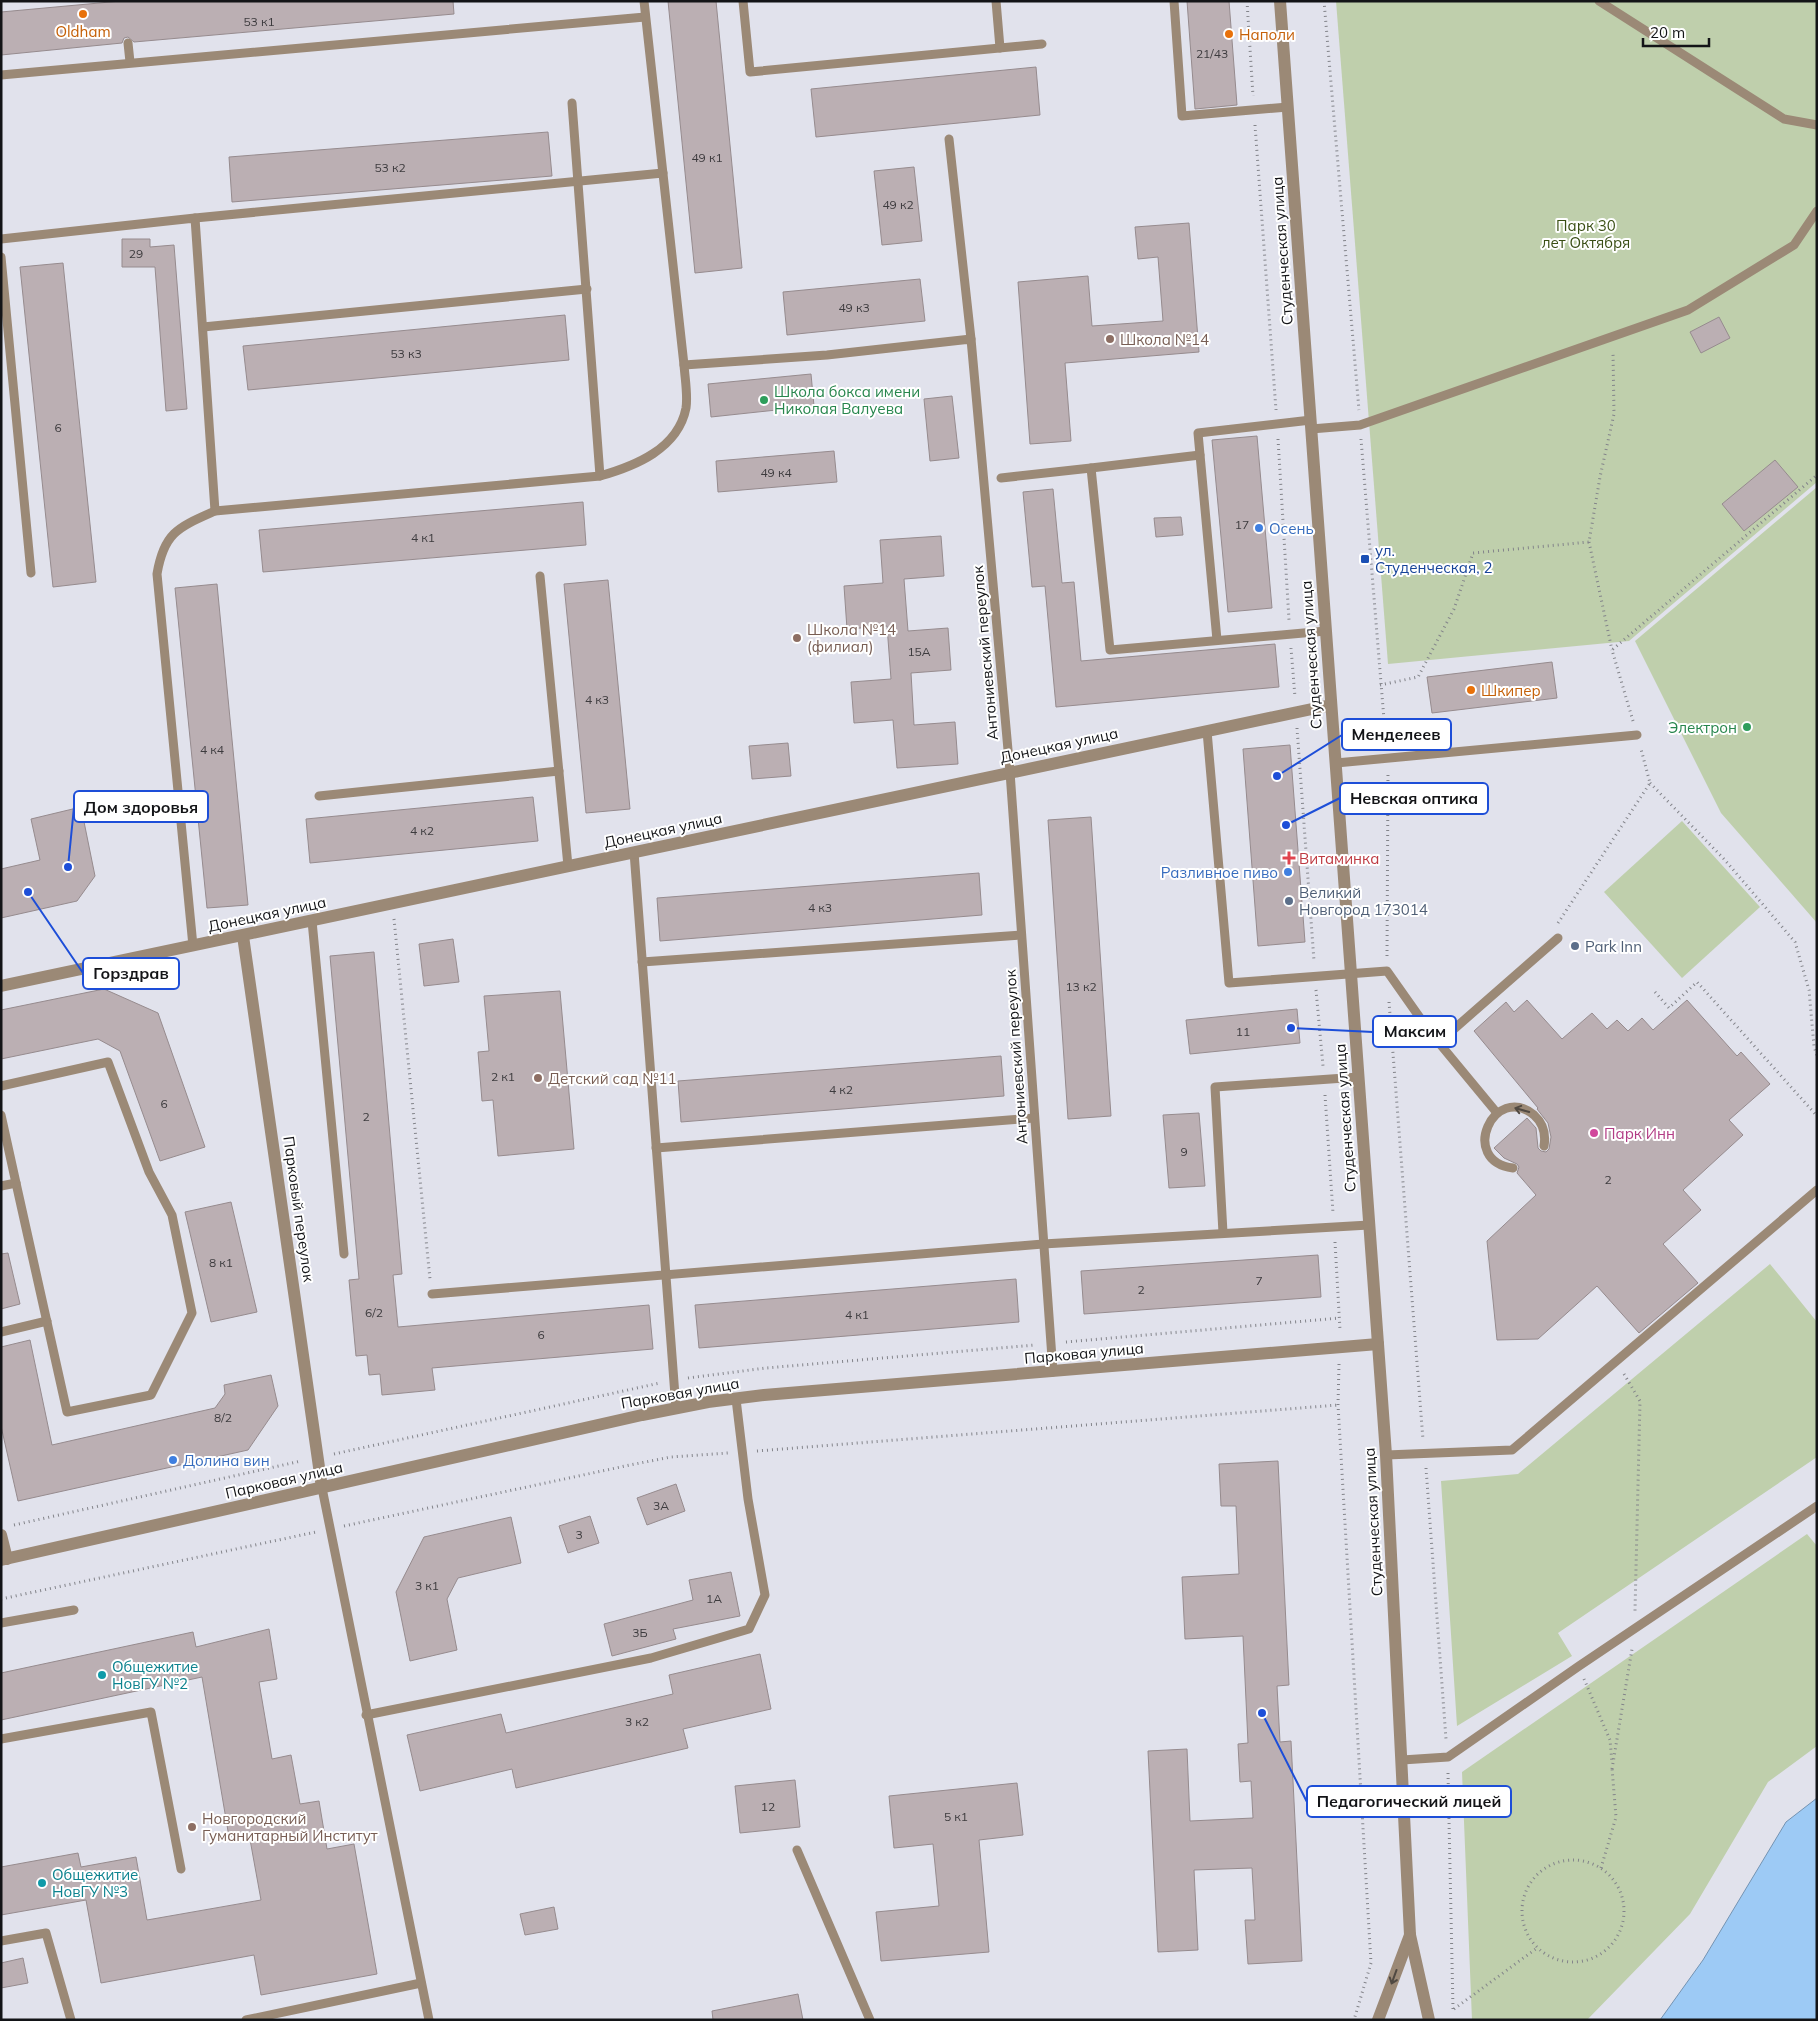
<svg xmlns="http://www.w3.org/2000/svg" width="1818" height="2021" viewBox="0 0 1818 2021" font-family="Mulish,sans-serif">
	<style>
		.green { fill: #bfcfac }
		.water { fill: #9dcaf5; stroke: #7493b2 }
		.building { fill: #bbafb3; stroke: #968b8e }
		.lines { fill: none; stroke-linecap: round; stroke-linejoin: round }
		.path { stroke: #83848a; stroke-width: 3; stroke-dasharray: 1 4; stroke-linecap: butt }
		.service { stroke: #9b8976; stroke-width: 9 }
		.minor { stroke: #9b8976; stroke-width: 12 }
		.tertiary { stroke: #9b8976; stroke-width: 12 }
		.oneway { stroke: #504942 }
		.food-dot { fill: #e8710a; stroke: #fff; stroke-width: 2 }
		.education-dot { fill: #8d6e63; stroke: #fff; stroke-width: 2 }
		.leisure-dot { fill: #2e9e5b; stroke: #fff; stroke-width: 2 }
		.shop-dot { fill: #3f7fe0; stroke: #fff; stroke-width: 2 }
		.transit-dot { fill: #1a4fb4; stroke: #fff; stroke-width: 2 }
		.health-dot { fill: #e0444e; stroke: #fff; stroke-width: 2 }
		.service-dot { fill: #5c6f8a; stroke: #fff; stroke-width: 2 }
		.hotel-dot { fill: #d1479c; stroke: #fff; stroke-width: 2 }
		.culture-dot { fill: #0f9aa8; stroke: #fff; stroke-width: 2 }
		.labels { text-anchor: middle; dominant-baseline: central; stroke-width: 4; stroke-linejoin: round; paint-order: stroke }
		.number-label { font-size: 12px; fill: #3d3b3e }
		.food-label { font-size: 15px; fill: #c56008; stroke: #fff; text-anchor: start }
		.park-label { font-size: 15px; fill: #394e14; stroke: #fff }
		.street-label { font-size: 15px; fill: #131417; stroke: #fff }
		.education-label { font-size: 15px; fill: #785e54; stroke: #fff; text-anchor: start }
		.leisure-label { font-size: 15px; fill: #27864d; stroke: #fff; text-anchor: start }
		.shop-label { font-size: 15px; fill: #366cbe; stroke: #fff; text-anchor: start }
		.transit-label { font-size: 15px; fill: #164399; stroke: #fff; text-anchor: start }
		.health-label { font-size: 15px; fill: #be3a42; stroke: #fff; text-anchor: start }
		.service-label { font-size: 15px; fill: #4e5e75; stroke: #fff; text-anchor: start }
		.hotel-label { font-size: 15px; fill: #b23c85; stroke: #fff; text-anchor: start }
		.culture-label { font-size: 15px; fill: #0d838f; stroke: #fff; text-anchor: start }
		.leader { fill: none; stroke: #1d4ed8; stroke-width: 2 }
		.callout-dot { fill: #1d4ed8; stroke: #fff; stroke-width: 2 }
		.callout { fill: #fff; stroke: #1d4ed8; stroke-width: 2 }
		.callout-label { font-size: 16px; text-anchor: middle; font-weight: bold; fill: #131417 }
	</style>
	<rect width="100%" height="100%" fill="#e1e2ec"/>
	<!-- green -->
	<g class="green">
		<polygon points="1336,1 1817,1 1817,482 1629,641 1388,664"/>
		<polygon points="1817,487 1817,923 1721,813 1635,641"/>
		<polygon points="1682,821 1760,907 1682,978 1604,892"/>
		<polygon points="1770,1264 1817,1322 1817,1457 1558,1633 1572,1656 1457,1726 1441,1481 1518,1474"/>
		<polygon points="1807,1534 1817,1546 1817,1746 1768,1782 1690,1914 1587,2020 1472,2020 1462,1772"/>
	</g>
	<!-- water -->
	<polygon class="water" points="1817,1798 1817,2020 1660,2020 1703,1960 1786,1822"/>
	<!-- building -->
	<g class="building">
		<polygon points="121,1 453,1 454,14 134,42 128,37 124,38 122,43 1,55 1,12"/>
		<polygon points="668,1 716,1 742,268 695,273"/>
		<polygon points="1187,1 1229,1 1237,105 1195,109"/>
		<polygon points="1036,67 1040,115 816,137 811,89"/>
		<polygon points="548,132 552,176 232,202 229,157"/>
		<polygon points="914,167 922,241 882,245 874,171"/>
		<polygon points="1189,223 1199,352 1065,363 1071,441 1030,444 1018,282 1088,276 1092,326 1163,321 1158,257 1138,259 1135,227"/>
		<polygon points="122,239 150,239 150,247 174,245 187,409 166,411 155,267 122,267"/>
		<polygon points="63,263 96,582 53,587 20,267"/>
		<polygon points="920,279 925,321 787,335 783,292"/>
		<polygon points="565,315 569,360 248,390 243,346"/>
		<polygon points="1719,317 1730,338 1701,353 1690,332"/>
		<polygon points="811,374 814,406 711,417 708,384"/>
		<polygon points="952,396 959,458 930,461 924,399"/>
		<polygon points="1257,436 1272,608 1228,612 1212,440"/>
		<polygon points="834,451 837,482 718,492 716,461"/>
		<polygon points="1775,460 1798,487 1744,531 1722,504"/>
		<polygon points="1053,489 1062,583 1074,582 1081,661 1275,644 1279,687 1056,707 1045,586 1032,587 1023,492"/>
		<polygon points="583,502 586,545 263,572 259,530"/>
		<polygon points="1181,517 1183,535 1156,537 1154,518"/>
		<polygon points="941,536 944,576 904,579 908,631 948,628 951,670 911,673 914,725 955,722 958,764 897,768 893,720 854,723 851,682 891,679 887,626 847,629 844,586 883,583 880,540"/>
		<polygon points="608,580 630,809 586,813 564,584"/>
		<polygon points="217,584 248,905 207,908 175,588"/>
		<polygon points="1552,662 1557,698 1432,713 1427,677"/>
		<polygon points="788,743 791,776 752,779 749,746"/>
		<polygon points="1290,745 1305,942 1258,946 1243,749"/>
		<polygon points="533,797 538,841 310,863 306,819"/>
		<polygon points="81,807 95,876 77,901 1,918 1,869 40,860 31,819"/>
		<polygon points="1091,817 1111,1116 1068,1119 1048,820"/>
		<polygon points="979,873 982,915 660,941 657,898"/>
		<polygon points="453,939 459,982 424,986 419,944"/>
		<polygon points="374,952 402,1274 393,1275 398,1327 649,1305 653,1349 432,1368 435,1390 382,1395 380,1374 369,1375 367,1355 356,1356 349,1280 359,1279 330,956"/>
		<polygon points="104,989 158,1013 205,1147 160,1161 120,1051 98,1039 1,1059 1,1010"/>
		<polygon points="560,991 574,1149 498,1156 493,1100 482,1101 478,1052 489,1051 484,996"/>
		<polygon points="1527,1000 1562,1039 1592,1013 1607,1029 1617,1020 1628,1031 1642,1018 1653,1030 1687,1000 1737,1056 1741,1052 1770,1084 1729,1120 1743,1135 1683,1190 1701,1210 1663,1244 1698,1283 1639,1333 1597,1286 1538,1339 1497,1340 1487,1241 1536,1195 1517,1173 1519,1167 1517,1164 1504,1158 1494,1148 1527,1118 1536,1128 1538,1148 1541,1151 1546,1152 1549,1149 1551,1137 1548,1123 1537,1109 1538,1108 1474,1031 1506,1002 1514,1012"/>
		<polygon points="1297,1009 1300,1043 1190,1054 1186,1020"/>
		<polygon points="1001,1056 1004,1096 681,1122 678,1081"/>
		<polygon points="1199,1113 1205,1186 1169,1188 1163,1115"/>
		<polygon points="231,1202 257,1312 211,1322 185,1212"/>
		<polygon points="8,1253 20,1304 1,1309 1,1254"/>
		<polygon points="1318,1255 1321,1297 1084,1314 1081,1271"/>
		<polygon points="1016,1279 1019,1322 699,1348 695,1305"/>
		<polygon points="30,1340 52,1445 215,1408 225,1394 224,1385 271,1375 278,1406 248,1450 18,1501 1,1426 1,1347"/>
		<polygon points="1278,1461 1289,1685 1277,1686 1280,1742 1291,1741 1302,1961 1248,1964 1245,1920 1255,1920 1252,1868 1194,1870 1198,1950 1158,1952 1148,1751 1187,1749 1190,1821 1253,1818 1251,1781 1240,1782 1238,1744 1248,1743 1243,1636 1185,1639 1182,1577 1239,1574 1236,1506 1221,1506 1219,1464"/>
		<polygon points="676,1484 685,1511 647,1525 637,1498"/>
		<polygon points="590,1516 599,1543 568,1553 559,1526"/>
		<polygon points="511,1517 521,1563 458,1578 447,1599 457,1650 410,1661 396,1592 424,1537"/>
		<polygon points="731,1572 740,1616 673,1629 676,1639 612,1656 604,1624 693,1600 689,1580"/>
		<polygon points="269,1629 277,1679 259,1682 272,1759 291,1755 300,1804 319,1801 327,1849 354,1844 377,1974 261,1995 254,1955 101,1983 86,1900 1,1915 1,1867 78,1853 81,1867 136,1857 147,1920 261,1900 249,1834 229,1837 202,1677 1,1720 1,1673 193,1632 196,1647"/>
		<polygon points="760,1654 771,1709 683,1729 688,1748 516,1788 512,1769 420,1791 407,1735 501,1714 506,1733 673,1694 669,1675"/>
		<polygon points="795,1780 800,1827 740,1833 735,1786"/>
		<polygon points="1017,1783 1023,1835 979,1840 989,1952 881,1961 876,1912 939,1906 933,1844 894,1848 889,1796"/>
		<polygon points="554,1907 558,1929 525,1935 520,1914"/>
		<polygon points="23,1958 28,1983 1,1988 1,1963"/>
		<polygon points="798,1994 803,2020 713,2020 712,2011"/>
	</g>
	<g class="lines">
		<!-- path -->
		<g class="path">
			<polyline points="1247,1 1253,96"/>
			<polyline points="1324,1 1359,410"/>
			<polyline points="1255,125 1276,410"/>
			<polyline points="1278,439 1289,620"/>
			<polyline points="1361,439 1386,744"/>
			<polyline points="1589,542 1612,650"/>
			<polyline points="1291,648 1295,697"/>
			<polyline points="1380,685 1418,677 1454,609 1473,553 1589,542 1600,477 1614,414 1613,352"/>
			<polyline points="1633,721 1612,650 1817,475"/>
			<polyline points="1297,728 1314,961"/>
			<polyline points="1650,783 1724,859 1795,942 1809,990 1814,1046 1817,1056"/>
			<polyline points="394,919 430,1279"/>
			<polyline points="1558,923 1650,783 1641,749"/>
			<polyline points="1387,956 1388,772"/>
			<polyline points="1316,990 1323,1066"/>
			<polyline points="1655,992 1669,1008 1697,982 1817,1116"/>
			<polyline points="1389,1002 1423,1440"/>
			<polyline points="1325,1095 1333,1213"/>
			<polyline points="1335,1242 1340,1330"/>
			<polyline points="1066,1342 1340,1318"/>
			<polyline points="1339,1364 1338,1405 1371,1963 1354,2020"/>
			<polyline points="1624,1374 1640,1401 1635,1611"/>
			<polyline points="688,1378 766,1368 1035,1345"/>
			<polyline points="757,1451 1338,1405"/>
			<polyline points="334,1454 660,1383"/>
			<polyline points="1426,1468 1446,1739"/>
			<polyline points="14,1525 301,1461"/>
			<polyline points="344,1526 630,1465 671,1457 728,1453"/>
			<polyline points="1,1599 316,1532"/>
			<polyline points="1584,1679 1610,1740 1612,1762"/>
			<polyline points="1612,1769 1632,1649"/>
			<polyline points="1448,1773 1453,2009"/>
			<circle cx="1573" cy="1911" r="51"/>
			<polyline points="1601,1868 1616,1817 1612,1768"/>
			<polyline points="1454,2009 1537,1948"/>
		</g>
		<!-- service -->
		<g class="service">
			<polyline points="743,1 750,72 1042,44"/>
			<polyline points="996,1 1000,48"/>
			<polyline points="1174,1 1182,116 1288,107"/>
			<polyline points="1599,1 1784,119 1817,125"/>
			<polyline points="128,43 130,62"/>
			<polyline points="1,75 645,17"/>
			<polyline points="572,103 600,476"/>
			<polyline points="949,139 971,339"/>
			<polyline points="195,218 663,173"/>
			<polyline points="1,239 195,218 215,511"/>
			<polyline points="1,257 31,573"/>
			<polyline points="203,327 587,289"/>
			<polyline points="684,365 827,355 971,339 1010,772 1053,1372"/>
			<polyline points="1311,429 1360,425 1688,310 1794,245 1817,211"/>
			<polyline points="1091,468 1200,455"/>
			<polyline points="1001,478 1091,468 1110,650 1326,631"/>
			<polyline points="540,576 568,866"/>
			<polyline points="1217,640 1198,433 1311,420"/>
			<polyline points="1207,731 1229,983 1387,971 1430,1032 1497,1113"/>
			<polyline points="1336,763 1637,735"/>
			<polyline points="319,796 559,771"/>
			<polyline points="634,852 676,1409"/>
			<polyline points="312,921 344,1254"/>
			<path d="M193,946L157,574C164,532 179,527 215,511L600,476C635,466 678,449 686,408C688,395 685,379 684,365L644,1"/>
			<polyline points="642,962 1021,935"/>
			<polyline points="1438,1043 1558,938"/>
			<polyline points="1,1086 108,1062 149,1172 172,1215 192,1313 151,1395 67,1412 16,1183"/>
			<polyline points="1,1115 16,1183 1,1186"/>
			<polyline points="656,1148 1034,1118"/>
			<path d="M1513,1168C1458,1161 1494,1082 1534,1115C1544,1124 1546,1134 1544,1146"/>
			<polyline points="1223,1233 1215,1087 1359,1077"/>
			<polyline points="432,1294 1043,1244 1369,1225"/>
			<polyline points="1,1332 47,1321"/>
			<polyline points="1386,1455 1512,1450 1817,1190"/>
			<polyline points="322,1488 429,2020"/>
			<polyline points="1,1623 74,1610"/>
			<polyline points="366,1715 651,1658 749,1629 765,1595 748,1499 736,1399"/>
			<polyline points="1,1739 151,1712 181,1869"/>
			<polyline points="1402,1760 1448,1757 1579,1666 1817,1506"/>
			<polyline points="797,1850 870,2020"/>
			<polyline points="1,1941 46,1933 71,2020"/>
			<polyline points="246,2020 421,1983"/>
		</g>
		<!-- minor -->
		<g class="minor">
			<polyline points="243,936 322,1488"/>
			<polyline points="1,986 1331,705"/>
			<polyline points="1378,1344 1386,1455 1410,1935 1429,2020"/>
			<polyline points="1,1535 7,1559"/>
			<polyline points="1378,2020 1410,1935"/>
		</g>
		<!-- tertiary -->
		<polyline class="tertiary" points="1,1560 642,1415 708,1402 764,1395 1378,1344 1280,1"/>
	</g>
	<!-- one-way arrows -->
	<defs><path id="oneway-shaft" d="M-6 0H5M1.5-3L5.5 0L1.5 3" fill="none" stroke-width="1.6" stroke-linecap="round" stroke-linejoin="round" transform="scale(1.25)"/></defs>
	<g class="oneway">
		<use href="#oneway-shaft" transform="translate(1522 1110) rotate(-164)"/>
		<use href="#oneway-shaft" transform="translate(1394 1977) rotate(110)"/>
	</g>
	<!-- markers -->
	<g class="food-dot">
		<circle cx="83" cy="14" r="5"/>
		<circle cx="1229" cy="34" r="5"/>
		<circle cx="1471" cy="690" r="5"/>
	</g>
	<g class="education-dot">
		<circle cx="1110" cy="339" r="5"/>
		<circle cx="797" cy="638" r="5"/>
		<circle cx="538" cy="1078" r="5"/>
		<circle cx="192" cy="1827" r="5"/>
	</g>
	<g class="leisure-dot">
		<circle cx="764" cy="400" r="5"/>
		<circle cx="1747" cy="727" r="5"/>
	</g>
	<g class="shop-dot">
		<circle cx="1259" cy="528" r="5"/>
		<circle cx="1288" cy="872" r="5"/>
		<circle cx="173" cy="1460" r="5"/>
	</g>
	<rect class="transit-dot" x="1360" y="554" width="10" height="10" rx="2.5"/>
	<path class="health-dot" d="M1286.5 850.5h5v5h5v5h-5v5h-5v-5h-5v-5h5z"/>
	<g class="service-dot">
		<circle cx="1289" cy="901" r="5"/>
		<circle cx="1575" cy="946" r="5"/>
	</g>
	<circle class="hotel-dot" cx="1594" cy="1133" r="5"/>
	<g class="culture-dot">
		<circle cx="102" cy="1675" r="5"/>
		<circle cx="42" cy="1883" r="5"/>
	</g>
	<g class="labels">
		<!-- number labels -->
		<g class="number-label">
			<text x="259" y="21">53 к1</text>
			<text x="1212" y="53">21/43</text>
			<text x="707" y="157">49 к1</text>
			<text x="390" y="167">53 к2</text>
			<text x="898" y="204">49 к2</text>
			<text x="136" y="253">29</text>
			<text x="854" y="307">49 к3</text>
			<text x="406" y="353">53 к3</text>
			<text x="58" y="427">6</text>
			<text x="776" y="472">49 к4</text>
			<text x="1242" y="524">17</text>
			<text x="423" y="537">4 к1</text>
			<text x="919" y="651">15А</text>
			<text x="597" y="699">4 к3</text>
			<text x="212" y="749">4 к4</text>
			<text x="422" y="830">4 к2</text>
			<text x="820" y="907">4 к3</text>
			<text x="1081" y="986">13 к2</text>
			<text x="1243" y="1031">11</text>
			<text x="503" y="1076">2 к1</text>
			<text x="841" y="1089">4 к2</text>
			<text x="164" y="1103">6</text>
			<text x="366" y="1116">2</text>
			<text x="1184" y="1151">9</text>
			<text x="1608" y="1179">2</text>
			<text x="221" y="1262">8 к1</text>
			<text x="1259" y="1280">7</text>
			<text x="1141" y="1289">2</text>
			<text x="374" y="1312">6/2</text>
			<text x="857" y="1314">4 к1</text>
			<text x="541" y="1334">6</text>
			<text x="223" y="1417">8/2</text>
			<text x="661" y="1505">3А</text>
			<text x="579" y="1534">3</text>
			<text x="427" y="1585">3 к1</text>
			<text x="714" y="1598">1А</text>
			<text x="640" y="1632">3Б</text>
			<text x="637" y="1721">3 к2</text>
			<text x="768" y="1806">12</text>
			<text x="956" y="1816">5 к1</text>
		</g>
		<!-- food labels -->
		<g class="food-label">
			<text x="83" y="31" text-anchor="middle">Oldham</text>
			<text x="1239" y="34">Наполи</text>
			<text x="1481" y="690">Шкипер</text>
		</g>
		<!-- park labels -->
		<g class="park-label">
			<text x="1586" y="225">Парк 30<tspan x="1586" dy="17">лет Октября</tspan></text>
		</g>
		<!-- street labels -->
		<g class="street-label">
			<text transform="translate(1282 251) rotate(-94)">Студенческая улица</text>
			<text transform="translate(985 653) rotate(-95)">Антониевский переулок</text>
			<text transform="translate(1311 655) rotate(-94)">Студенческая улица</text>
			<text transform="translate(1059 745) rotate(-12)">Донецкая улица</text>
			<text transform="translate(663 830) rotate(-12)">Донецкая улица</text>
			<text transform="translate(267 914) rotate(-12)">Донецкая улица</text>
			<text transform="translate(1016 1057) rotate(-94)">Антониевский переулок</text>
			<text transform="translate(1345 1118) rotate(-94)">Студенческая улица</text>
			<text transform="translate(299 1209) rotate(82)">Парковый переулок</text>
			<text transform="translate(1084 1353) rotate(-5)">Парковая улица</text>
			<text transform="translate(680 1393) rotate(-10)">Парковая улица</text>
			<text transform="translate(284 1480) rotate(-13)">Парковая улица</text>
			<text transform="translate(1373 1522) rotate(-93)">Студенческая улица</text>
		</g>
		<!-- education labels -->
		<g class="education-label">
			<text x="1120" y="339">Школа №14</text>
			<text x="807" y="629">Школа №14<tspan x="807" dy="17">(филиал)</tspan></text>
			<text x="548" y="1078">Детский сад №11</text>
			<text x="202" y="1818">Новгородский<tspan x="202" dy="17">Гуманитарный Институт</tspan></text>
		</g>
		<!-- leisure labels -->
		<g class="leisure-label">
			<text x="774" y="391">Школа бокса имени<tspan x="774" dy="17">Николая Валуева</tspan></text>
			<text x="1737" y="727" text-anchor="end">Электрон</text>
		</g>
		<!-- shop labels -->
		<g class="shop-label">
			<text x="1269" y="528">Осень</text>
			<text x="1278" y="872" text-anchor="end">Разливное пиво</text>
			<text x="183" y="1460">Долина вин</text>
		</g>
		<!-- transit labels -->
		<g class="transit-label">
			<text x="1375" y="550">ул.<tspan x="1375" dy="17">Студенческая, 2</tspan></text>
		</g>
		<!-- health labels -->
		<g class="health-label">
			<text x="1299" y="858">Витаминка</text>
		</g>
		<!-- service labels -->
		<g class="service-label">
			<text x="1299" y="892">Великий<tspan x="1299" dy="17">Новгород 173014</tspan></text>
			<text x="1585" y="946">Park Inn</text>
		</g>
		<!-- hotel labels -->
		<g class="hotel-label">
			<text x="1604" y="1133">Парк Инн</text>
		</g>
		<!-- culture labels -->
		<g class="culture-label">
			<text x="112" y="1666">Общежитие<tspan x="112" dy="17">НовГУ №2</tspan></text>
			<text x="52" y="1874">Общежитие<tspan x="52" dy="17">НовГУ №3</tspan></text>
		</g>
	</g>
	<!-- callouts -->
	<path class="leader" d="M1277 776L1342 735M1286 825L1340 798M68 867L74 807M28 892L83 973M1291 1028L1373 1032M1262 1713L1307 1802"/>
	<g class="callout-dot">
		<circle cx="1277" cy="776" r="5"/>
		<circle cx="1286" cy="825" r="5"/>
		<circle cx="68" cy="867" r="5"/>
		<circle cx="28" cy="892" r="5"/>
		<circle cx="1291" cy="1028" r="5"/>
		<circle cx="1262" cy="1713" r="5"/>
	</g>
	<g class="callout">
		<rect x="1342" y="719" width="109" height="31" rx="5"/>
		<rect x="1340" y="783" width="148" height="31" rx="5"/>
		<rect x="74" y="791" width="134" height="31" rx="5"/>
		<rect x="83" y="958" width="96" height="31" rx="5"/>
		<rect x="1373" y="1016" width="83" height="31" rx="5"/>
		<rect x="1307" y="1786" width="204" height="31" rx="5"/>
	</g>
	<g class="callout-label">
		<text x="1396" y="740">Менделеев</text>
		<text x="1414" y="804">Невская оптика</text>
		<text x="141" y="813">Дом здоровья</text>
		<text x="131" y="979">Горздрав</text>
		<text x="1415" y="1037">Максим</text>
		<text x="1409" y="1807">Педагогический лицей</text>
	</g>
	<!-- border -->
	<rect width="1818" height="2021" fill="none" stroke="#131417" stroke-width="5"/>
	<!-- scale -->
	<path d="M1643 38v8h66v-8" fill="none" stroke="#131417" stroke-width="2.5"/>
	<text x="1650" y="38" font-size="15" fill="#131417" stroke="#ffffff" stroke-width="4" paint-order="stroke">20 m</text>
</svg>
